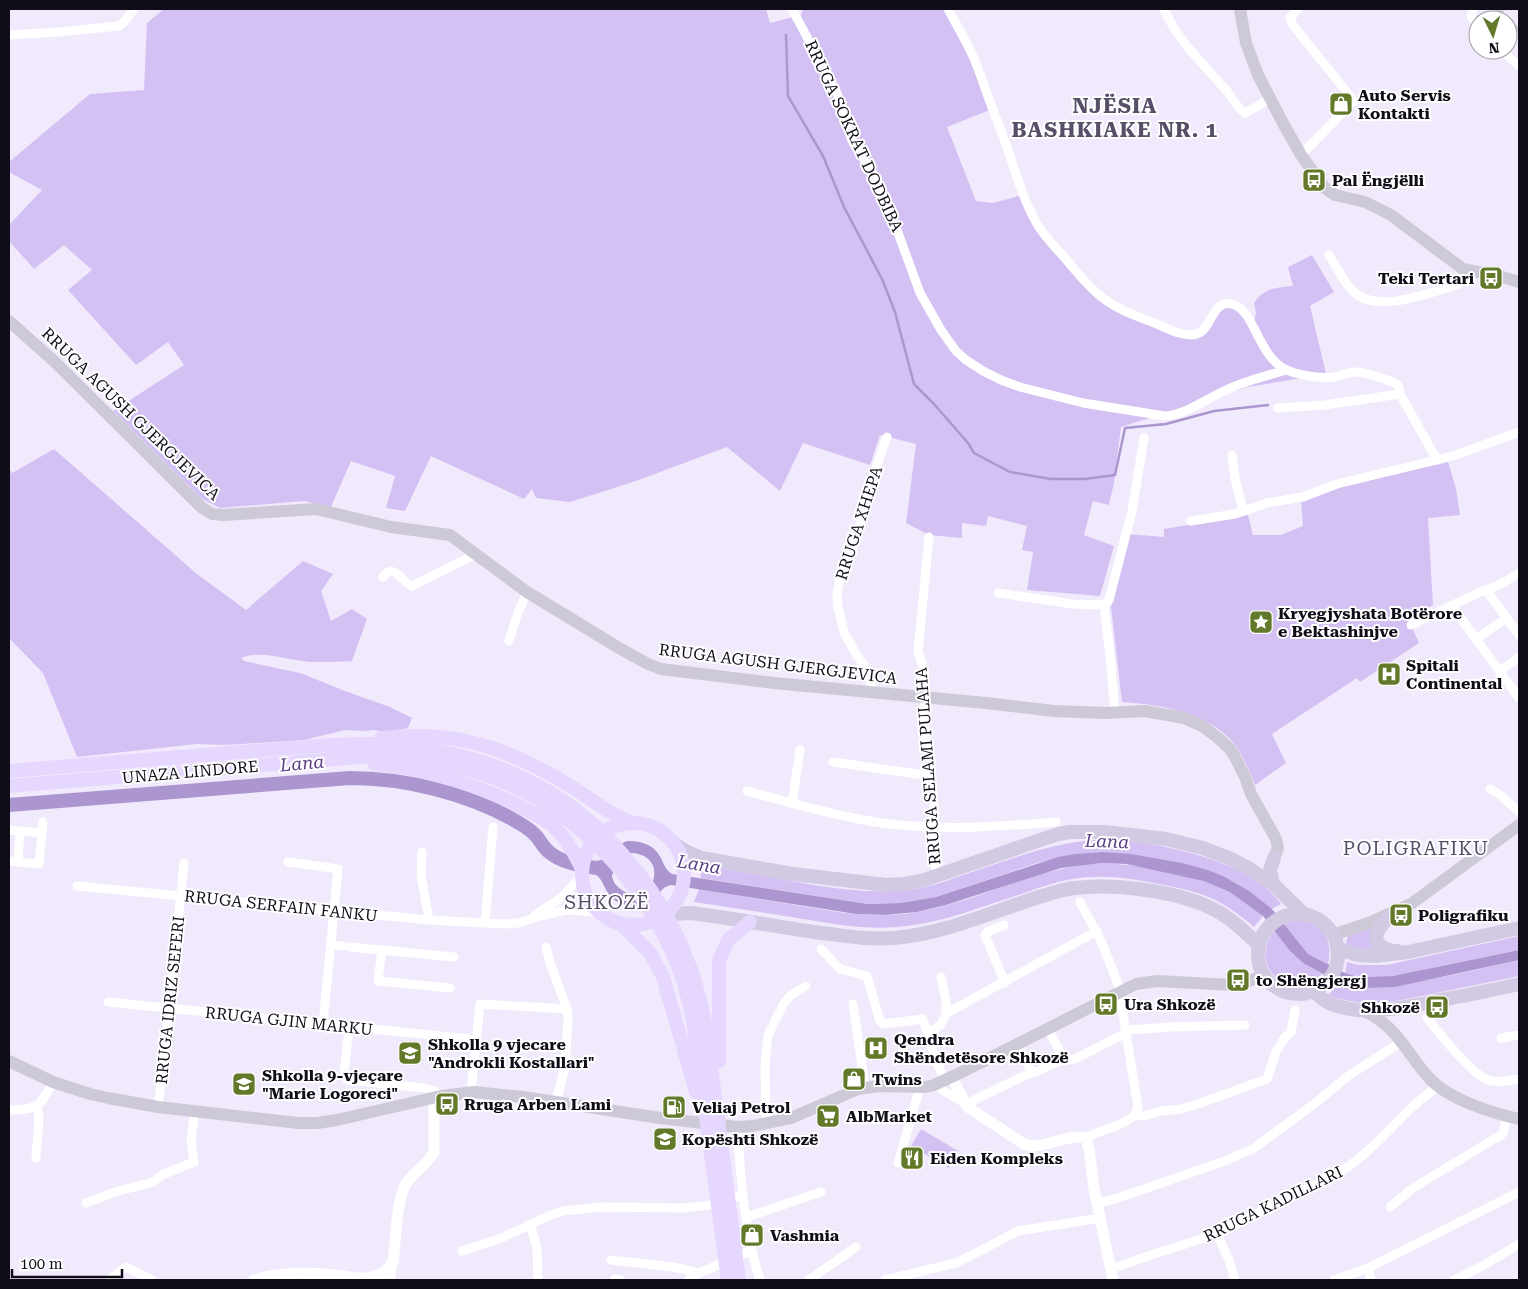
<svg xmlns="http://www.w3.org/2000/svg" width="1528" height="1289" viewBox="0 0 1528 1289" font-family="'Roboto Serif',serif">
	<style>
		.green { fill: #d4c1f3 }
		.water { fill: #ac96cf; fill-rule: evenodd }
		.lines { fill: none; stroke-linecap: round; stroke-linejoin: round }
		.stream { stroke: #ac96cf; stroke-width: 2.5 }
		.river { stroke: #ac96cf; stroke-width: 14 }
		.pedestrian-tunnel { stroke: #cfc9db; stroke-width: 6; stroke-dasharray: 6 3; stroke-linecap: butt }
		.minor { stroke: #fff; stroke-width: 9 }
		.tertiary { stroke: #fff; stroke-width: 11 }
		.secondary { stroke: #cec9d7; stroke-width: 12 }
		.primary { stroke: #d2c9e3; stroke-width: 14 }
		.trunk { stroke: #e6d7fe; stroke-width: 14 }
		.labels { text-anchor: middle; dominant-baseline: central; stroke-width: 4; stroke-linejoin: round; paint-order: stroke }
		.poi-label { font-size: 16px; font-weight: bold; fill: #110d18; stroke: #fff; text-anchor: start }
		.street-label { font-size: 16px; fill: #110d18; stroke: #fff }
		.water-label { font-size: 18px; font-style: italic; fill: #5b3d83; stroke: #fff }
		.quarter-label { font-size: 19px; letter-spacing: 1px; fill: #574e68; stroke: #fff }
		.district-label { font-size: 21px; font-weight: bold; letter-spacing: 1px; fill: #574e68; stroke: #fff }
	</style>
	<rect width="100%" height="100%" fill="#f1eafd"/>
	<!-- green -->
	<g class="green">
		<path d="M164,9H766L770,23L801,15L803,9H948L992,109L947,127L976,201L993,203L1023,195L1037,224L1103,298L1185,335L1205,328L1228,304L1254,323L1256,313L1254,303C1263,289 1276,287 1293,286L1288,267L1312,255L1334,292L1310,306L1326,374L1248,387L1121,427L1114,483L1109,505L1093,501L1084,535L1114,546L1100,596L1027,590L1033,552L1022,550L1027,526L988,516L986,526L962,523V538L929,535L906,523L916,444L880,435L870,465L803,443L780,491L727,447L636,481L570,502L536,498L532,489L524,499L431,456L405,511L386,508L395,476L351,461L331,507L304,501L220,508L202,499L113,411L184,365L168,342L136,365L68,290L92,270L64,245L34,269L9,241V225L42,190L9,172V162L90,94L144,90L147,23Z"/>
		<path d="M54,449L197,574L246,610L303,561L333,574L321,591L331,621L352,609L367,619L352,661C338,662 325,662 312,662C291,661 260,649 241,658L244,661L300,673L345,691L390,707L412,718L408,728L386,732L374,730L363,731L345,730L304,740L242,744L222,745L197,744L77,757L43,673L9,638V469L12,473Z"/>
		<path d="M1448,462L1456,489L1460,515L1428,518L1433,605L1408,618L1419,643L1360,682L1357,678L1272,734L1286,763L1255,785C1249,770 1241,750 1229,738C1201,711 1160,705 1122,702L1111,607L1127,534L1164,537V529L1248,515L1253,535H1281L1303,526L1301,500L1346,485Z"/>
		<path d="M1112,839C1162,844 1251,860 1281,904L1272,909L1236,883L1208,870L1148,857L1102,852L1075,854L1037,863L936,897L900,903L868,904L701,878L700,866C771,873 844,899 915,889C934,886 951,879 969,873C1019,856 1059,840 1112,839Z"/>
		<path d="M1101,863C1140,865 1194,872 1229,891C1241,898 1252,907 1263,916L1254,927C1220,898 1202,892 1159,884C1130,878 1102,874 1072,879C1054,882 1036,889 1018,895C978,908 939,924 897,927C862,930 827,923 792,917C759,912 727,907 694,902L699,889C729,894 759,899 789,904C831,911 874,920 917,912C981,901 1035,867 1101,863Z"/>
		<path d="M1295,920C1321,921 1334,939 1328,964L1308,954L1284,924Z"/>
		<polygon points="1379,923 1380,951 1350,947 1346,943 1348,936"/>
		<path d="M1275,930L1290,951L1303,963L1323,973C1292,1006 1245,966 1275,930Z"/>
		<path d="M1519,936V950C1493,955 1466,961 1440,966C1409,973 1377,983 1345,973L1347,962L1358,965H1387Z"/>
		<path d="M1519,960V976C1493,981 1467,987 1441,992C1401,1000 1367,1010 1328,995L1340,983C1375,992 1401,985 1436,978C1464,973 1491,966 1519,960Z"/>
		<polygon points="921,1129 958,1151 949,1168 911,1146"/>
	</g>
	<!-- water -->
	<path class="water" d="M627,841C641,841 654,844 661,858C664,865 666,870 672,874L868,904L900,903L936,897L1058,857L1075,854L1102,852L1131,854L1182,863L1208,870L1225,877L1249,891L1272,909L1308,954L1345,973L1355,976L1370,977L1393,976L1519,950V960L1395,987L1367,988L1356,987L1340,983L1303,963L1290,951L1263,916L1230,892L1204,881L1126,864L1101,863L1061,868L946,905L917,912L885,915L856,914L671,885C662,887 662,891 656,897C644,907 629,909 616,901C603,893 605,877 591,872L593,861C609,862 613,846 627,841ZM628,853C642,852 657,860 654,877C654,878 652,884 651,885C647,889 638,892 633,895C621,892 608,882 613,868C616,863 623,858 628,853Z"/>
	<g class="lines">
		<!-- stream -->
		<polyline class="stream" points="786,35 788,96 823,156 844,207 882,279 895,312 914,384 934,404 968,443 974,453 1010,472 1051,479 1085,479 1115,475 1125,428 1166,424 1214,411 1268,405"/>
		<!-- river -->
		<path class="river" d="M9,805L350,778C406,778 471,794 519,823C526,827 532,831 537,837C541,842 544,848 549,852C564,865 588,866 607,870"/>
		<!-- pedestrian-tunnel -->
		<g class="pedestrian-tunnel">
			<polyline points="1498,9 1508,20"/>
			<polyline points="1508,20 1519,32"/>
		</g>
		<!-- minor -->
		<g class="minor">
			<path d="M792,9L837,93L852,141L874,175L885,197L920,293L941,330L956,351L966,360L983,371L1001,380L1020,387L1083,403L1165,416C1187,414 1206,399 1226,390C1245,381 1266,376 1286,370"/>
			<path d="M948,9C956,24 965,39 973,56C979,70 984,86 990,102C995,116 1001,130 1006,144C1015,170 1022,197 1036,222C1043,235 1054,246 1064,257C1076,271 1088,287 1103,298C1118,310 1139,317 1157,324C1168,329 1185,338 1197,334C1213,329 1212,296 1235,305C1255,314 1259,356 1285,369C1296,375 1322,379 1334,377C1341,376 1347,372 1356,372C1369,372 1383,379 1395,383L1398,385L1400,394L1437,460"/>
			<path d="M1164,9C1179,43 1202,62 1225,89C1232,97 1237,108 1245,113L1270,99"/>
			<polyline points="1298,9 1290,17 1292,24 1354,101 1301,155"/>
			<polyline points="1473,9 1471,16 1478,27"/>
			<polyline points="9,35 59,32 119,26 124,22 134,9"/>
			<polyline points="1501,50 1519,66"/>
			<path d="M1329,255C1337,267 1344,284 1355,293C1379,314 1430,292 1457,285L1464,278L1467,271"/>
			<polyline points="1278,408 1324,405 1400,394"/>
			<polyline points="1232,455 1235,478 1243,511"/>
			<polyline points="1191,521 1235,514 1267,503 1303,497 1337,484 1453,456 1519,432"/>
			<polyline points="929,537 918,652 924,668 925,732 934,804 936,876"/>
			<path d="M383,577C394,562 402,582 412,586L476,554"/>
			<polyline points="1486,590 1519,635"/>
			<polyline points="998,593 1073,604 1104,605"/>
			<polyline points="1452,606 1519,698"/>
			<polyline points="1411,625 1480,592 1501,584 1519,573"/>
			<polyline points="1476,639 1507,618"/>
			<polyline points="509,641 517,615 527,592"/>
			<polyline points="1500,671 1519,657"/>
			<polyline points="872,692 870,679 866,668 856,654 844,632 838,607 837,593 841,571 855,544 872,479 887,437"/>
			<polyline points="1115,713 1110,655 1104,605 1109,600 1132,511 1144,438"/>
			<polyline points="833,762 931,776"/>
			<polyline points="1490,789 1500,795 1519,812"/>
			<path d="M747,791C787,802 828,814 869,821C932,832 993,827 1056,822"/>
			<polyline points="792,804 800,750"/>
			<polyline points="9,830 42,833"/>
			<polyline points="422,852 421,875 429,920"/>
			<polyline points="9,861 39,864 43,822"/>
			<polyline points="18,862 20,831"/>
			<polyline points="288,862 338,869 323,1024"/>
			<polyline points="77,886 429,920 505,924 518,923 540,916 566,910 599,912"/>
			<polyline points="1080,902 1102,943 1118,984 1138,1107 1135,1115"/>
			<polyline points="535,915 562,897 582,875"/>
			<polyline points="485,923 493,827"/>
			<polyline points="1004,925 987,932 985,935 1005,983"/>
			<polyline points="331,945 342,946"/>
			<polyline points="350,947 454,957"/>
			<polyline points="546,947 550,963 567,1009 568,1019 565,1067 558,1094 554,1102"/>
			<polyline points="821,949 840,969 867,976 880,1021 883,1024 923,1019 937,1064 946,1081"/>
			<polyline points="382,950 378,981 450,988"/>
			<polyline points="941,977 946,1001 946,1014"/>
			<polyline points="108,1002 470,1039"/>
			<polyline points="853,1004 865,1087"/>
			<path d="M1427,1018C1440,1033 1473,1078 1492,1081C1500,1083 1511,1080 1519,1079"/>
			<polyline points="349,1027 344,1074 347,1080 424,1088 432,1090 441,1096"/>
			<polyline points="1048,1029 1064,1060"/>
			<polyline points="1126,1030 1172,1027 1245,1025"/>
			<polyline points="928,1033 941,1025 946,1014 949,1012 1097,931"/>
			<polyline points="1501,1038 1519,1035"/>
			<polyline points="1018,1044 1032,1073"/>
			<polyline points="934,1085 966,1104 1028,1074 1036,1072 1060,1061 1075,1059 1126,1033"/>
			<polyline points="471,1092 480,1004 567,1009"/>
			<polyline points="158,1107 165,1049 184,863"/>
			<path d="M9,1110C37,1110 40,1107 53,1082"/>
			<polyline points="1135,1115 1143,1116 1162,1111 1181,1109 1198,1104 1267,1079 1276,1052 1285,1037 1291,1032 1295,1010"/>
			<polyline points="766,1124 765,1064 768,1035 784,1003 791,995 806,986"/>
			<path d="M737,1127C741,1178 744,1231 760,1280"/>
			<path d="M1086,1138C1101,1129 1122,1127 1135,1115"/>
			<polyline points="36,1158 39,1118 37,1106"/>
			<polyline points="898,1163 920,1087"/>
			<polyline points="86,1203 115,1192 153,1182 162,1175 194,1162 191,1140 195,1111"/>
			<polyline points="1097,1203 1112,1200 1225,1161 1254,1148 1313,1105 1348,1076 1401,1042"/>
			<polyline points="1390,1207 1413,1188 1501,1135 1504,1131 1506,1116"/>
			<polyline points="747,1217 821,1192"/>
			<polyline points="530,1224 537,1248 538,1280"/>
			<polyline points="1217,1234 1229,1260 1235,1280"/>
			<polyline points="462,1251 499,1239 551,1215 563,1211 601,1207 683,1208 710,1205 743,1195"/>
			<polyline points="611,1260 673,1267 699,1273"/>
			<polyline points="1368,1268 1371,1280"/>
			<path d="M1111,1269L1148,1256L1217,1234L1340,1172C1366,1156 1386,1133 1408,1111C1417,1102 1428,1094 1438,1086"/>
			<polyline points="615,1279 620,1280"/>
			<polyline points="109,1280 126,1267 152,1280"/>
			<polyline points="390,1280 393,1263"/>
			<polyline points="688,1280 699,1273 751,1251"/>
			<polyline points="809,1280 856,1247"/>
			<polyline points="885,1280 956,1263 982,1250 1018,1231 1100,1218"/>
			<polyline points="1334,1280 1368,1268 1519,1192"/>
			<polyline points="1454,1280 1486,1264 1519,1244"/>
		</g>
		<!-- tertiary -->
		<g class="tertiary">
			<path d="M952,1078L966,1104L969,1108L1024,1144C1044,1151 1065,1133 1086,1138L1089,1149L1094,1189L1113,1280"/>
			<path d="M254,1280C278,1272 311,1272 336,1275C347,1276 360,1280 371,1277C381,1276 388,1270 393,1262C396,1241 396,1201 406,1184C413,1172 427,1165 434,1152V1098"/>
		</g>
		<!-- secondary -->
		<g class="secondary">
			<polyline points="1240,9 1246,43 1258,75 1284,125 1301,155 1325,188 1335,195 1365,202 1391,215 1463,269 1499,276 1519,282"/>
			<polyline points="9,321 56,363 201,507 212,514 223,515 316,509 391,527 450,535 527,592 619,648 648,664 661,669 774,683 986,703 1054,711 1105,713 1145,711 1184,718 1202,726 1217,737 1230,749 1235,757 1245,777 1251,794 1276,839 1278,848 1274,858"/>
			<polyline points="1333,935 1371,922 1411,904 1519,825"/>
			<path d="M1361,1010C1366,1012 1371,1014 1375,1017C1400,1032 1412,1061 1431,1080C1451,1100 1492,1113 1519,1119"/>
			<polyline points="9,1061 53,1082 90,1094 108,1098 158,1107 298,1123 317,1123 337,1120 441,1096 474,1092 523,1097 660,1118 737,1127 753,1126 791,1118 858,1089 879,1086 925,1087 934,1085 962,1072 1136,984 1157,981 1233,985 1244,983 1264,975"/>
		</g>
		<!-- primary -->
		<g class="primary">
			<polyline points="675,844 685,851 701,858 793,874 886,885 904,884 924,880 1058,834 1070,832 1105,832 1166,839 1203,848 1231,859 1250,869 1273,884 1305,915"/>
			<polyline points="1273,884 1270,870 1274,858"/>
			<path d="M1396,911C1390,917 1383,922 1379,929C1370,943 1385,951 1397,951"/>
			<circle cx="1298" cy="954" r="40"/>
			<path d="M658,918L672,914L690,913C732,918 773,926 814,932C840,935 866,940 893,938C939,935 984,915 1027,901C1042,896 1059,890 1074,888C1114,883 1176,891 1211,908C1230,917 1244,931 1259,945"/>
			<polyline points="1337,948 1357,955 1375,956 1408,952 1519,928"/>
			<path d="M1313,991C1318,995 1323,1000 1329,1003C1365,1019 1414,1005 1451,998C1474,994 1497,989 1519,984"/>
		</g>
		<!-- trunk -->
		<g class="trunk">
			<path d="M381,738C400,736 419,735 439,737C483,740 529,761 567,784C589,797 608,814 633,823"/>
			<path d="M375,764C425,768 489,788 532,813C540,817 548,821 555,828C567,839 575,855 582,869"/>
			<path d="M9,771C82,765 155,759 228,753C274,750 321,744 367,744C444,744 527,768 587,819C600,829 612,842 623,855C667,903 694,963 706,1027L739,1280"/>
			<path d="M9,786L371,756C424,756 482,768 529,794C612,841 676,926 693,1021L728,1280"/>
			<circle cx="633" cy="874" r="51"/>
			<polyline points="620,923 651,954 663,977 696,1092"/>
			<polyline points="719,1061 719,961 728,940 750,922"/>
		</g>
	</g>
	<!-- icons -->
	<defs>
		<g id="shop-square" transform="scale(1.25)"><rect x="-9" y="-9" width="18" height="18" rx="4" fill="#63792a" stroke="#fff"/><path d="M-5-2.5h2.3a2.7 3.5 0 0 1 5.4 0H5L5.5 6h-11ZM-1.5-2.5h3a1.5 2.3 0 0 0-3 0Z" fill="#fff"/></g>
		<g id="bus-square" transform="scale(1.25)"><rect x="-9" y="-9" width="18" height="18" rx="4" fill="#63792a" stroke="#fff"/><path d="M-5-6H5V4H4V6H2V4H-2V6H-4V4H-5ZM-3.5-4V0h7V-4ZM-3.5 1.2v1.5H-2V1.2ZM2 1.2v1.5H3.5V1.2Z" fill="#fff"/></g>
		<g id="sight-square" transform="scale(1.25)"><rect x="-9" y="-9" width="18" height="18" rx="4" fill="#63792a" stroke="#fff"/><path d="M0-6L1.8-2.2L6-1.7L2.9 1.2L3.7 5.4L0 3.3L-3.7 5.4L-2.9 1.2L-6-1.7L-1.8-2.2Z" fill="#fff"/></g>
		<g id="hospital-square" transform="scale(1.25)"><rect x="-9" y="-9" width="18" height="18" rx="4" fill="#63792a" stroke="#fff"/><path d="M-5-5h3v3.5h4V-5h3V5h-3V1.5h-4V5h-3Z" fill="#fff"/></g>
		<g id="school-square" transform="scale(1.25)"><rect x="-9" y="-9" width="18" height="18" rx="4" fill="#63792a" stroke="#fff"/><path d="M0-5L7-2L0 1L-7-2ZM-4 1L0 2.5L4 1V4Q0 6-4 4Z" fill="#fff"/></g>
		<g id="fuel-square" transform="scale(1.25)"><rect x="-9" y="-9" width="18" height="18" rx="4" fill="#63792a" stroke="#fff"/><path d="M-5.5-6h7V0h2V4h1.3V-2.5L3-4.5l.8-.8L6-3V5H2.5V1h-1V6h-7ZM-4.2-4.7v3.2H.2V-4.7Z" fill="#fff"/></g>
		<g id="supermarket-square" transform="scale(1.25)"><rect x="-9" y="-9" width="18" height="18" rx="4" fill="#63792a" stroke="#fff"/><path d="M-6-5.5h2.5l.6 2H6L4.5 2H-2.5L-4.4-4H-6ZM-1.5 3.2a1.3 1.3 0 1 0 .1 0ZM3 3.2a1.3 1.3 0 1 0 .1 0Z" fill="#fff"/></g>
		<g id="restaurant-square" transform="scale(1.25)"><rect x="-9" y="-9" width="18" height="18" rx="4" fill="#63792a" stroke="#fff"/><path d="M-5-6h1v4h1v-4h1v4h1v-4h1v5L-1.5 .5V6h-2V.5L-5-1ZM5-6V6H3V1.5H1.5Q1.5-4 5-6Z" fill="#fff"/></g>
	</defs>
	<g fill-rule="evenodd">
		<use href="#shop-square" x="1341" y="104"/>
		<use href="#bus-square" x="1314" y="180"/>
		<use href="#bus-square" x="1491" y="278"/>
		<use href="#sight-square" x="1261" y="622"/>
		<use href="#hospital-square" x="1389" y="674"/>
		<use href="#bus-square" x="1401" y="915"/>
		<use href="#bus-square" x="1238" y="980"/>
		<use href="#bus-square" x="1106" y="1004"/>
		<use href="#bus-square" x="1437" y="1007"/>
		<use href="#hospital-square" x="876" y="1048"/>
		<use href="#school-square" x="410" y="1053"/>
		<use href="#shop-square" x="854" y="1079"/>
		<use href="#school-square" x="244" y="1084"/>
		<use href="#bus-square" x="447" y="1104"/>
		<use href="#fuel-square" x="674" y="1107"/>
		<use href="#supermarket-square" x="828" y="1116"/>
		<use href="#school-square" x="665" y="1139"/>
		<use href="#restaurant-square" x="912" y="1158"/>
		<use href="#shop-square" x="752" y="1235"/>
	</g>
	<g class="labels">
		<!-- poi labels -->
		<g class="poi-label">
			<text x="1358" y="95">Auto Servis<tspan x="1358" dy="18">Kontakti</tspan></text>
			<text x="1332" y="180">Pal Ëngjëlli</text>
			<text x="1474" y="278" text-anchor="end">Teki Tertari</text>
			<text x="1278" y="613">Kryegjyshata Botërore<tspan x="1278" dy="18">e Bektashinjve</tspan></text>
			<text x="1406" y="665">Spitali<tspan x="1406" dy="18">Continental</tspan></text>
			<text x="1418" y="915">Poligrafiku</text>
			<text x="1256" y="980">to Shëngjergj</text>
			<text x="1124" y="1004">Ura Shkozë</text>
			<text x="1420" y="1007" text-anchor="end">Shkozë</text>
			<text x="894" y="1039">Qendra<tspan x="894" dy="18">Shëndetësore Shkozë</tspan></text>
			<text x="428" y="1044">Shkolla 9 vjecare<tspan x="428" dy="18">"Androkli Kostallari"</tspan></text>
			<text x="262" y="1075">Shkolla 9-vjeçare<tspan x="262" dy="18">"Marie Logoreci"</tspan></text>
			<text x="872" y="1079">Twins</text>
			<text x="464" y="1104">Rruga Arben Lami</text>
			<text x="692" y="1107">Veliaj Petrol</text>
			<text x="846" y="1116">AlbMarket</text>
			<text x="682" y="1139">Kopështi Shkozë</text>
			<text x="930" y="1158">Eiden Kompleks</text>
			<text x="770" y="1235">Vashmia</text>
		</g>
		<!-- street labels -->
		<g class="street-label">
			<text transform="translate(854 136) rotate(65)">RRUGA SOKRAT DODBIBA</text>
			<text transform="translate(131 414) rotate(44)">RRUGA AGUSH GJERGJEVICA</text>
			<text transform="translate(859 523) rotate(-72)">RRUGA XHEPA</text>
			<text transform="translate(778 664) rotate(7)">RRUGA AGUSH GJERGJEVICA</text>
			<text transform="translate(928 766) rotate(-94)">RRUGA SELAMI PULAHA</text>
			<text transform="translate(190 772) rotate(-5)">UNAZA LINDORE</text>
			<text transform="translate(281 906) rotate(6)">RRUGA SERFAIN FANKU</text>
			<text transform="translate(170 1000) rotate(-84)">RRUGA IDRIZ SEFERI</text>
			<text transform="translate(289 1021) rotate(6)">RRUGA GJIN MARKU</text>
			<text transform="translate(1273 1204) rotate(-26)">RRUGA KADILLARI</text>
		</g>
		<!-- water labels -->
		<g class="water-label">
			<text transform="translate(302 763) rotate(-5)">Lana</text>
			<text transform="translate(1107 841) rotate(2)">Lana</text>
			<text transform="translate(699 864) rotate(9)">Lana</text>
		</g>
		<!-- quarter labels -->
		<g class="quarter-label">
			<text x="1416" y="848">POLIGRAFIKU</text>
			<text x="607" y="902">SHKOZË</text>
		</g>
		<!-- district labels -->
		<g class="district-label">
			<text x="1115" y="106">NJËSIA<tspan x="1115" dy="24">BASHKIAKE NR. 1</tspan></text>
		</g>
	</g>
	<!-- border -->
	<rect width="1528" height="1289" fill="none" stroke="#110d18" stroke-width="20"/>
	<!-- north arrow -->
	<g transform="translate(1493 35) rotate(175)"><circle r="24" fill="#ffffff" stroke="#a09ea3"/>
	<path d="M0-4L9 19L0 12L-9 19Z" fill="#63792a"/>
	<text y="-8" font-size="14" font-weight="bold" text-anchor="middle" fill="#110d18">N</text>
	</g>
	<!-- scale -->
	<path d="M12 1269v8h110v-8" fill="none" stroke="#110d18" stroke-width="2.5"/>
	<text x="20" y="1269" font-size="15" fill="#110d18" stroke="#ffffff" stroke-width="4" paint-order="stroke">100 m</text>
</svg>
